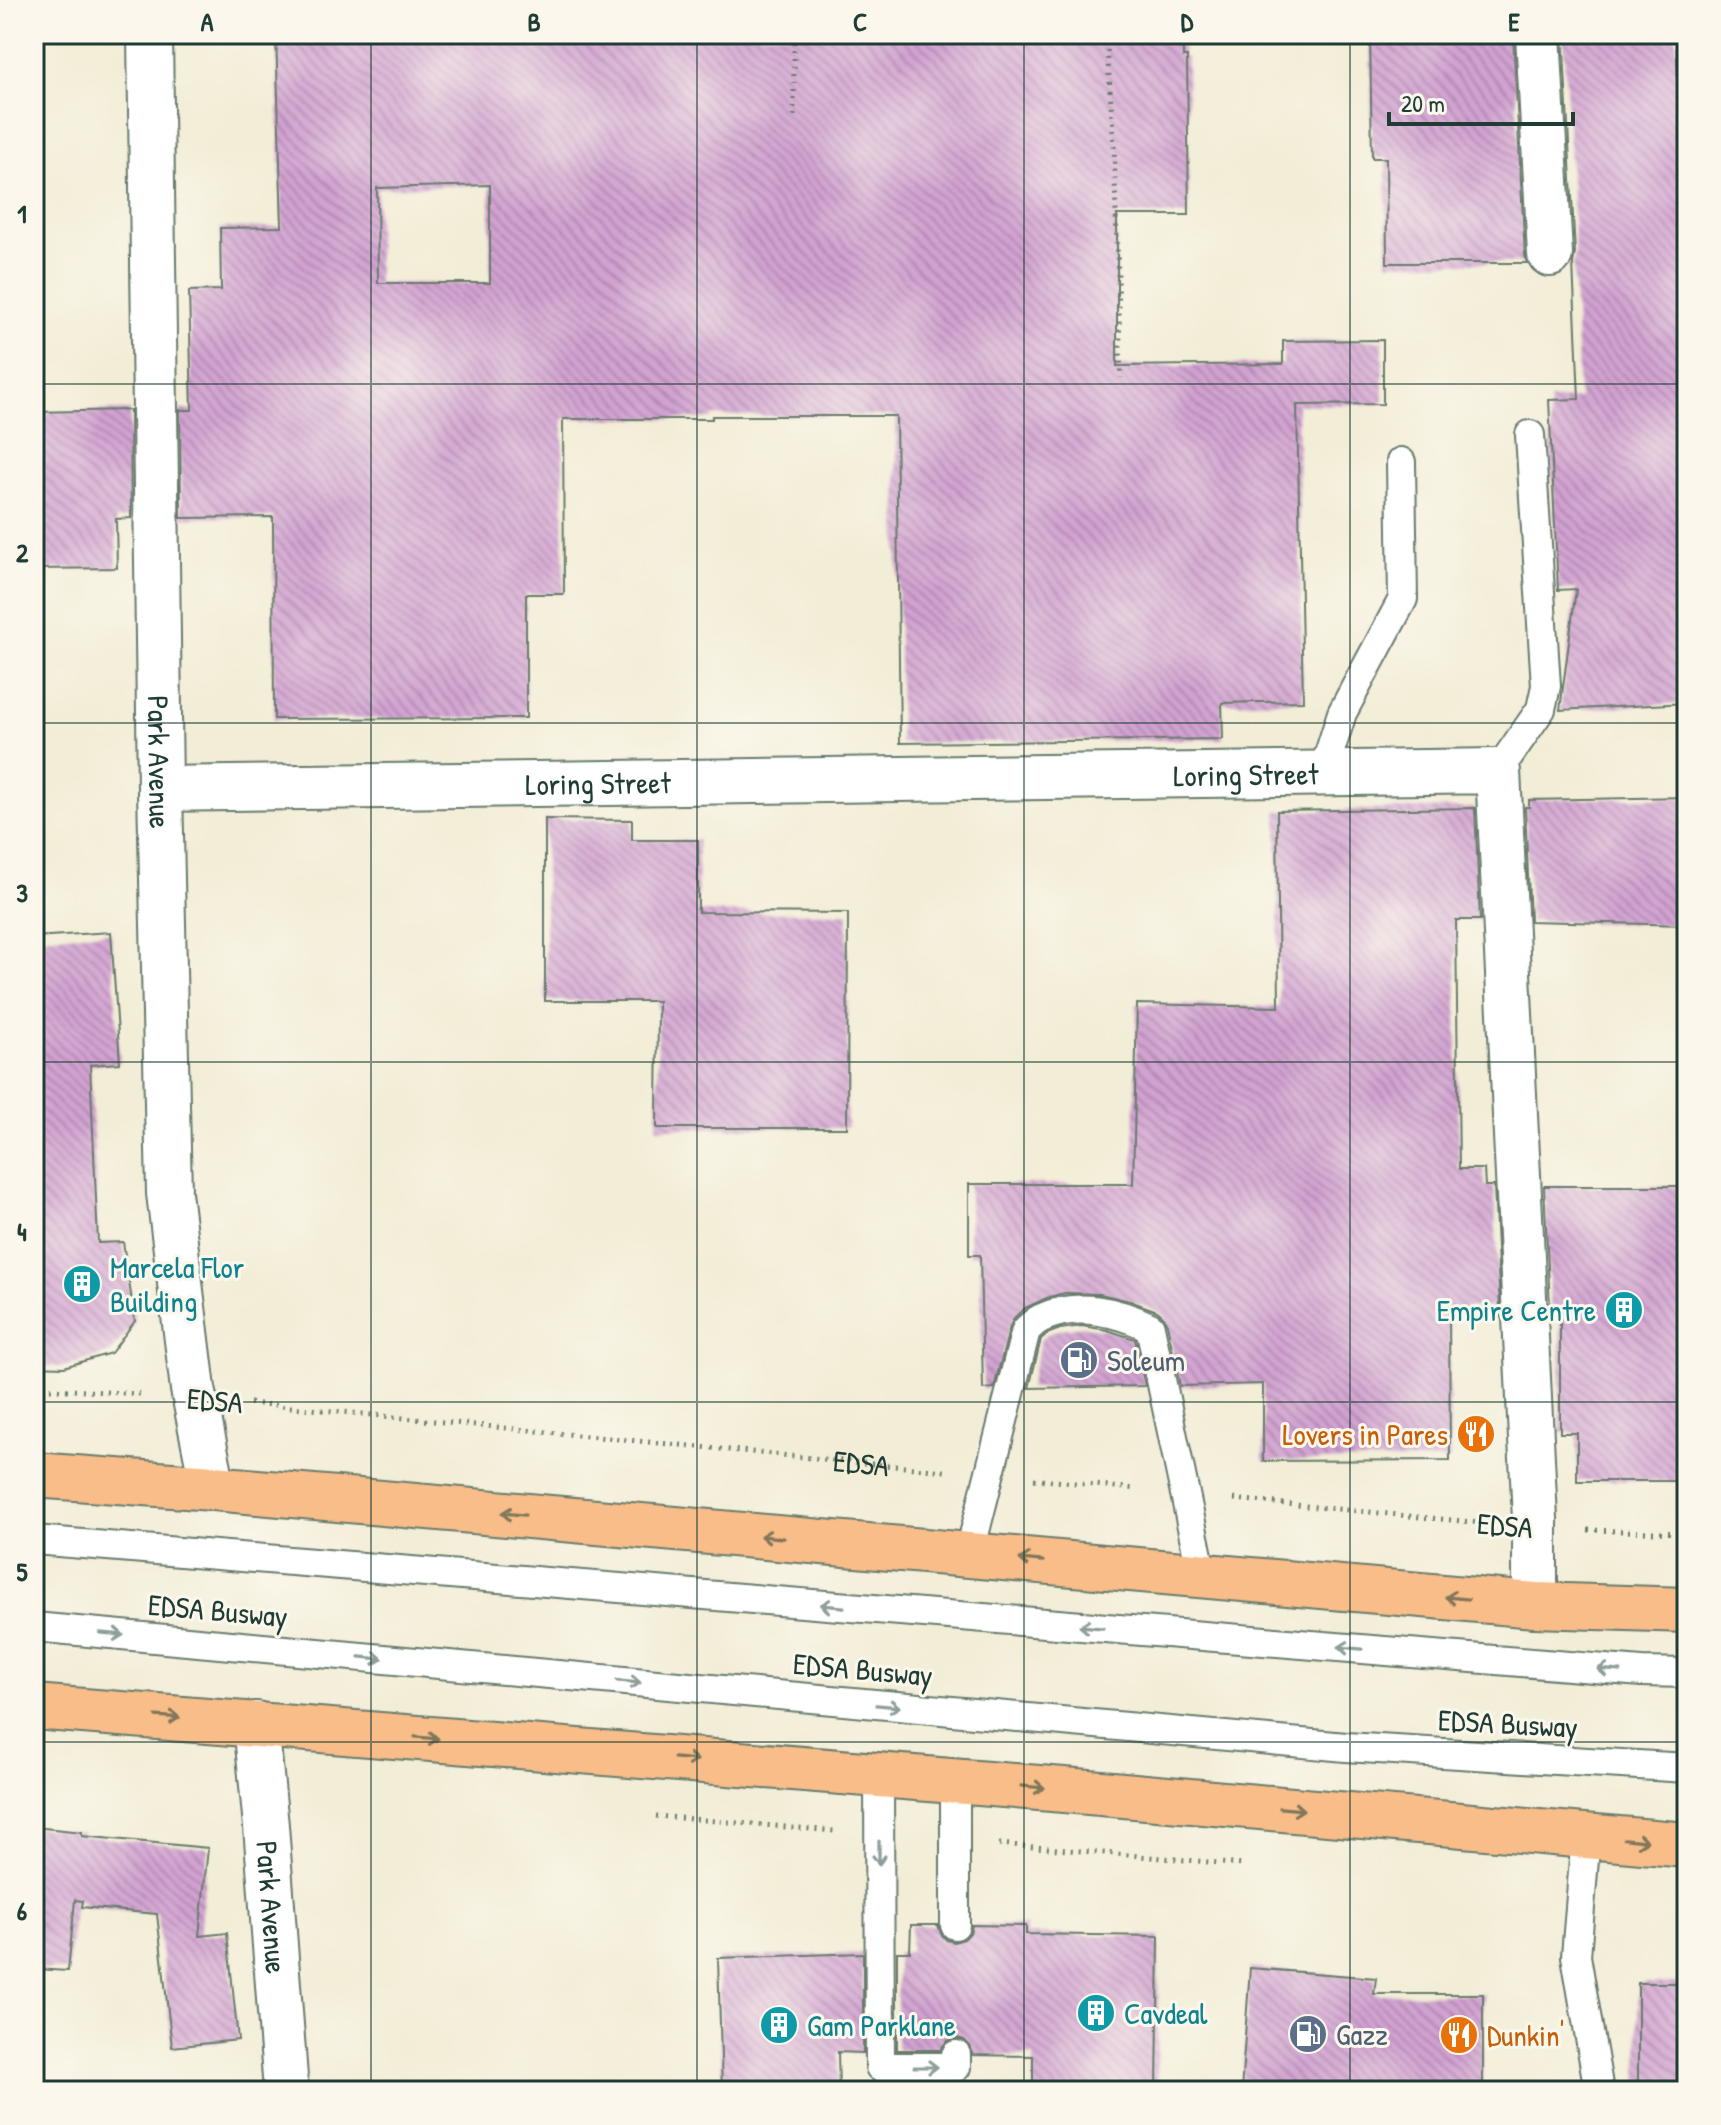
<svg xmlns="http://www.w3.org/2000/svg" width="1721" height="2125" viewBox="0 0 1721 2125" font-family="'Patrick Hand',sans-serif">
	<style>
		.building { fill: url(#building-back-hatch); fill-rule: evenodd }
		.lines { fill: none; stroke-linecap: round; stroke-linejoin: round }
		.lane-casing { stroke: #697b6d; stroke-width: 32 }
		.street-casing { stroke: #697b6d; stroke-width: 48 }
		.highway-casing { stroke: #697b6d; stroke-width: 48 }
		.path { stroke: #697b6d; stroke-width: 5; stroke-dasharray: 2 6; stroke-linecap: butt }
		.lane { stroke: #fff; stroke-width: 28 }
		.street { stroke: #fff; stroke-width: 44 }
		.highway { stroke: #f8bd88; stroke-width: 44 }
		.oneway { stroke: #81775a }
		.oneway2 { stroke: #8f9e9a }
		.grid { fill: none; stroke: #1f3d34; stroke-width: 2; stroke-opacity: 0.55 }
		.labels { text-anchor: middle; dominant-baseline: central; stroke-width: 6; stroke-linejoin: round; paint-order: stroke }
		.street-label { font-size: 30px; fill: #1f3d34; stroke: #fbf7ec }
		.culture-label { font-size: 30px; fill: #0d838f; stroke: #fbf7ec; text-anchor: start }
		.service-label { font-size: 30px; fill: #4e5e75; stroke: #fbf7ec; text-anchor: start }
		.food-label { font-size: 30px; fill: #c56008; stroke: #fbf7ec; text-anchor: end }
		.neatline { fill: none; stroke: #1f3d34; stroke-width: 3 }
		.grid-label { font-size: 26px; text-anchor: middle; font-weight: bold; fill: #1f3d34 }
	</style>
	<defs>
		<pattern id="building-back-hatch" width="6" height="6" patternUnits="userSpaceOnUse" patternTransform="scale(2)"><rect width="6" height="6" fill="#d2a2d1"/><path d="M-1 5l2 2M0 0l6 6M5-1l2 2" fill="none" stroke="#aa85aa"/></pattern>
	</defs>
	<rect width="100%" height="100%" fill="#fbf7ec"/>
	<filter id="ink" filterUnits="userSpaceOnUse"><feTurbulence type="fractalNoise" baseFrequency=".0125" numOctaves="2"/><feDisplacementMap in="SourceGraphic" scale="16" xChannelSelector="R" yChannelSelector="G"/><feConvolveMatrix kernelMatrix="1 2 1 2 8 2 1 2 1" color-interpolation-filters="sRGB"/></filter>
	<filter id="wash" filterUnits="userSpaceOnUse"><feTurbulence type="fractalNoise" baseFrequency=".006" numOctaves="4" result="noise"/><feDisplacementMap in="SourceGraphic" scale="32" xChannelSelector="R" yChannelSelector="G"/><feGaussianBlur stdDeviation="1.8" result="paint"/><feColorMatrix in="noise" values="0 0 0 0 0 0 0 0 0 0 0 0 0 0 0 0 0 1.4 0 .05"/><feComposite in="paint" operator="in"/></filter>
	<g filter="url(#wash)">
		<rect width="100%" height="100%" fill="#f2edd6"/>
		<g id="blocks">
			<!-- building -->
			<g class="building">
				<path d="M276,34H1183V57H1187L1189,215H1117V366L1283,364V341L1383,340V404L1297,405L1303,701L1222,703L1223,739L900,743L896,416H712V419H563L564,594H526V718L274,719L273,517L181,518L180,410H192L189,291L221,290L220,228L282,227ZM490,185V283H378L377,188Z"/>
				<polygon points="1370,34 1513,34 1525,255 1527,263 1387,263 1386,158 1372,158"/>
				<polygon points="1563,34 1676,34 1681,155 1687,154 1687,703 1560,710 1576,589 1558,590 1549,400 1579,399 1573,263 1575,253"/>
				<polygon points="130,410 131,518 116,519 117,568 34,569 34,412"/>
				<polygon points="1687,797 1687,925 1530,921 1525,807 1529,807 1529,800"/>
				<polygon points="1475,808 1480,920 1456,920 1459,1169 1484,1169 1485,1186 1494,1186 1500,1307 1449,1308 1450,1460 1263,1461 1263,1384 1180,1386 1167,1324 1163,1316 1157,1311 1130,1301 1100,1294 1065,1293 1049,1297 1025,1308 1015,1317 1010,1326 994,1388 983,1389 980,1255 969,1255 969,1184 1133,1184 1137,1004 1279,1007 1277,811"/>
				<polygon points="545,819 632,820 632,840 698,840 698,912 848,913 847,1128 657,1128 658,1001 545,1001"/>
				<polygon points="111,932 120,1063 90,1065 98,1243 123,1242 135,1321 111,1353 64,1367 34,1366 34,937"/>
				<polygon points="1544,1186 1687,1186 1687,1481 1577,1481 1577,1433 1560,1433 1560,1307 1550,1307"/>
				<polygon points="1082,1326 1107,1330 1135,1339 1145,1386 1029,1388 1041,1339 1047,1334 1060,1329"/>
				<polygon points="34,1827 82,1832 82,1836 208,1848 199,1936 227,1933 238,2040 172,2047 157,1914 82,1907 83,1901 75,1900 68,1971 34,1969"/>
				<polygon points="911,1925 938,1925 941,1934 947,1940 954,1942 964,1939 970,1933 972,1925 1026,1926 1026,1934 1159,1936 1157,2091 1033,2091 1033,2056 973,2055 970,2046 964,2040 957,2038 947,2041 940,2050 897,2050 897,1952 910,1952"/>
				<polygon points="863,1953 863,2053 838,2052 839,2091 722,2091 718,1958"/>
				<polygon points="1250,1968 1376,1978 1374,1994 1483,1994 1483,2091 1241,2091"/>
				<rect x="1638" y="1983" width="49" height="108"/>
			</g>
		</g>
	</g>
	<g filter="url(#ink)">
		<use href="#blocks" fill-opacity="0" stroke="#697b6d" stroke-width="2"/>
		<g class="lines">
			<!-- lane casing -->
			<g class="lane-casing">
				<g id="lane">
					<polyline points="1498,771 1541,709 1546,686 1530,435"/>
					<polyline points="1323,773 1342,713 1403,599 1401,462"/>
					<polyline points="34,1540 1642,1672 1687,1673"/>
					<path d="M969,1555L1026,1330C1031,1326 1036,1320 1042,1318C1076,1301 1118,1312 1150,1327L1202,1575"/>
					<polyline points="34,1627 1346,1747 1687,1768"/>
					<polyline points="879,1775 880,2067 956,2067 956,2055"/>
					<polyline points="955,1781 955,1925"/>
					<polyline points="1586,1835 1576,1956 1599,2091"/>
				</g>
			</g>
			<!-- street casing -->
			<g class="street-casing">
				<g id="street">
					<path id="s2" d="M150,34L160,789L169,1193L193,1389L213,1488"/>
					<polyline points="1538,34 1550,254"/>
					<path id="s3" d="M160,789L1498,771L1535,1519V1605"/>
					<path id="s4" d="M256,1724L266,1826L286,2091"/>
				</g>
			</g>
			<!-- highway casing -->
			<g class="highway-casing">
				<g id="highway">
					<polyline points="34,1475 213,1488 1535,1605 1687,1610"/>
					<polyline points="34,1707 1101,1793 1687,1845"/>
				</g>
			</g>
			<!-- path -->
			<g class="path">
				<polyline points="794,34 794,116"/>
				<polyline points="1106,34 1114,144 1121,378"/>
				<polyline points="34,1388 141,1394"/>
				<path id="s1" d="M250,1403L945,1471"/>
				<polyline points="1034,1479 1136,1489"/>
				<polyline points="1234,1499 1482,1523"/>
				<polyline points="1588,1530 1687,1533"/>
				<polyline points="656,1816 834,1831"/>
				<polyline points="999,1844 1244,1865"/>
			</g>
			<!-- lane -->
			<use href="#lane" class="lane"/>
			<!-- street -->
			<use href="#street" class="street"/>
			<!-- highway -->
			<use href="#highway" class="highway"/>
		</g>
		<!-- one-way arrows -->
		<defs><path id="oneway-shaft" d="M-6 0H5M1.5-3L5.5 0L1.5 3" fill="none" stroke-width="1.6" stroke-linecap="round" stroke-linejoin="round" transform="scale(2)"/></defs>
		<g class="oneway">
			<use href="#oneway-shaft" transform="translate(513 1514) rotate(-175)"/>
			<use href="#oneway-shaft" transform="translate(772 1537) rotate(-175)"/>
			<use href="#oneway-shaft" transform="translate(1031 1560) rotate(-175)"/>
			<use href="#oneway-shaft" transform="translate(1457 1598) rotate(-175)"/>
			<use href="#oneway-shaft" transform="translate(168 1717) rotate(4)"/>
			<use href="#oneway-shaft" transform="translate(427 1738) rotate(5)"/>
			<use href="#oneway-shaft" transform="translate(686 1759) rotate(5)"/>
			<use href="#oneway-shaft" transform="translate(1033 1787) rotate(5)"/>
			<use href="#oneway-shaft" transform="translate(1292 1809) rotate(5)"/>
			<use href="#oneway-shaft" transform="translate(1636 1840) rotate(6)"/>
		</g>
		<g class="oneway2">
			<use href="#oneway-shaft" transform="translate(832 1606) rotate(-175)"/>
			<use href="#oneway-shaft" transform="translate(1091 1627) rotate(-175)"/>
			<use href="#oneway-shaft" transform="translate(112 1634) rotate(5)"/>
			<use href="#oneway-shaft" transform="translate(1350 1648) rotate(-175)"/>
			<use href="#oneway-shaft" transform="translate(371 1658) rotate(5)"/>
			<use href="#oneway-shaft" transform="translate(1609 1670) rotate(-175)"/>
			<use href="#oneway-shaft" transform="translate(629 1682) rotate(5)"/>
			<use href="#oneway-shaft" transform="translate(888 1706) rotate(5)"/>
			<use href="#oneway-shaft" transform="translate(879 1853) rotate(90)"/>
			<use href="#oneway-shaft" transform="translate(926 2067)"/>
		</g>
	</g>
	<!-- grid -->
	<path class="grid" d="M371,34V2091M697,34V2091M1024,34V2091M1350,34V2091M34,384H1687M34,723H1687M34,1062H1687M34,1402H1687M34,1742H1687"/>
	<!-- icons -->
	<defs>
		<g id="building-disc" transform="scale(2)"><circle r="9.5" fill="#0f9aa8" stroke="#fbf7ec"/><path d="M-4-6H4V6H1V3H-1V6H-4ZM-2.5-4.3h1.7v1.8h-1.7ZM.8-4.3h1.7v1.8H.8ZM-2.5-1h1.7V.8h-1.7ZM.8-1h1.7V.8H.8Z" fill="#fff"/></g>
		<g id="fuel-disc" transform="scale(2)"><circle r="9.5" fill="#5c6f8a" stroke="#fbf7ec"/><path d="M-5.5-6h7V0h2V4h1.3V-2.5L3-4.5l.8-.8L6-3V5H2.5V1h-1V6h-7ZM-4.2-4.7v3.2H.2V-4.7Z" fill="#fff"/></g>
		<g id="restaurant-disc" transform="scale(2)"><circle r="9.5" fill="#e8710a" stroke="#fbf7ec"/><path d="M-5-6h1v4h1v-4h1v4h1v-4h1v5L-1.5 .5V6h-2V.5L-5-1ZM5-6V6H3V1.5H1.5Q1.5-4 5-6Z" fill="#fff"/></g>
	</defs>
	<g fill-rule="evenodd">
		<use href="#building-disc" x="82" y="1284"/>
		<use href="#building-disc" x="1624" y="1310"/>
		<use href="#fuel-disc" x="1079" y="1360"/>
		<use href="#restaurant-disc" x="1476" y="1434"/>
		<use href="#building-disc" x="1096" y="2013"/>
		<use href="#building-disc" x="779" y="2025"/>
		<use href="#fuel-disc" x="1308" y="2034"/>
		<use href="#restaurant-disc" x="1459" y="2035"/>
	</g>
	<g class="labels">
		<!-- street labels -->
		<g class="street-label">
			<text stroke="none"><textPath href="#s2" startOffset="728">Park Avenue</textPath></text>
			<text stroke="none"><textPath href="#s3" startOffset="1086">Loring Street</textPath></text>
			<text stroke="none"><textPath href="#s3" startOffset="438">Loring Street</textPath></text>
			<text transform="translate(215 1400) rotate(5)">EDSA</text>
			<text stroke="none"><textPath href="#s1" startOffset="614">EDSA</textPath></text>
			<text transform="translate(1505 1525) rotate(5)">EDSA</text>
			<text transform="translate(218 1610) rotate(5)">EDSA Busway</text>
			<text transform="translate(863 1669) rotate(5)">EDSA Busway</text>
			<text transform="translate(1508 1723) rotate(3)">EDSA Busway</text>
			<text stroke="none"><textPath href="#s4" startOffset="184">Park Avenue</textPath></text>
		</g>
		<!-- culture labels -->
		<g class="culture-label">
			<text x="110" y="1267">Marcela Flor<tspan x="110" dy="34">Building</tspan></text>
			<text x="1596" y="1310" text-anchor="end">Empire Centre</text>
			<text x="1124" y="2013">Cavdeal</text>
			<text x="807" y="2025">Gam Parklane</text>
		</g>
		<!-- service labels -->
		<g class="service-label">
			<text x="1107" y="1360">Soleum</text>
			<text x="1336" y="2034">Gazz</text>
		</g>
		<!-- food labels -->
		<g class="food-label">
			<text x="1448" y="1434">Lovers in Pares</text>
			<text x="1487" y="2035" text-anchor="start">Dunkin'</text>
		</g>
	</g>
	<!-- margin -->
	<rect width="1721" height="2125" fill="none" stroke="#fbf7ec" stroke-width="88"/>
	<!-- scale -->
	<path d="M1389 112v12h184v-12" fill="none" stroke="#1f3d34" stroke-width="4"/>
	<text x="1401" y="112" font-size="24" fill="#1f3d34" stroke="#fbf7ec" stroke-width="6" paint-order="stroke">20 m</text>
	<rect x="44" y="44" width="1633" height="2037" class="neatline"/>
	<g class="grid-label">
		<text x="207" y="31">A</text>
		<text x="534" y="31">B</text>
		<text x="860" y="31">C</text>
		<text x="1187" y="31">D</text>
		<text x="1514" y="31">E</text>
		<text x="22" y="223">1</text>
		<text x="22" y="562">2</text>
		<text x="22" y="902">3</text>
		<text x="22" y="1241">4</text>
		<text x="22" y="1581">5</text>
		<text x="22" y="1920">6</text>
	</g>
</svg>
